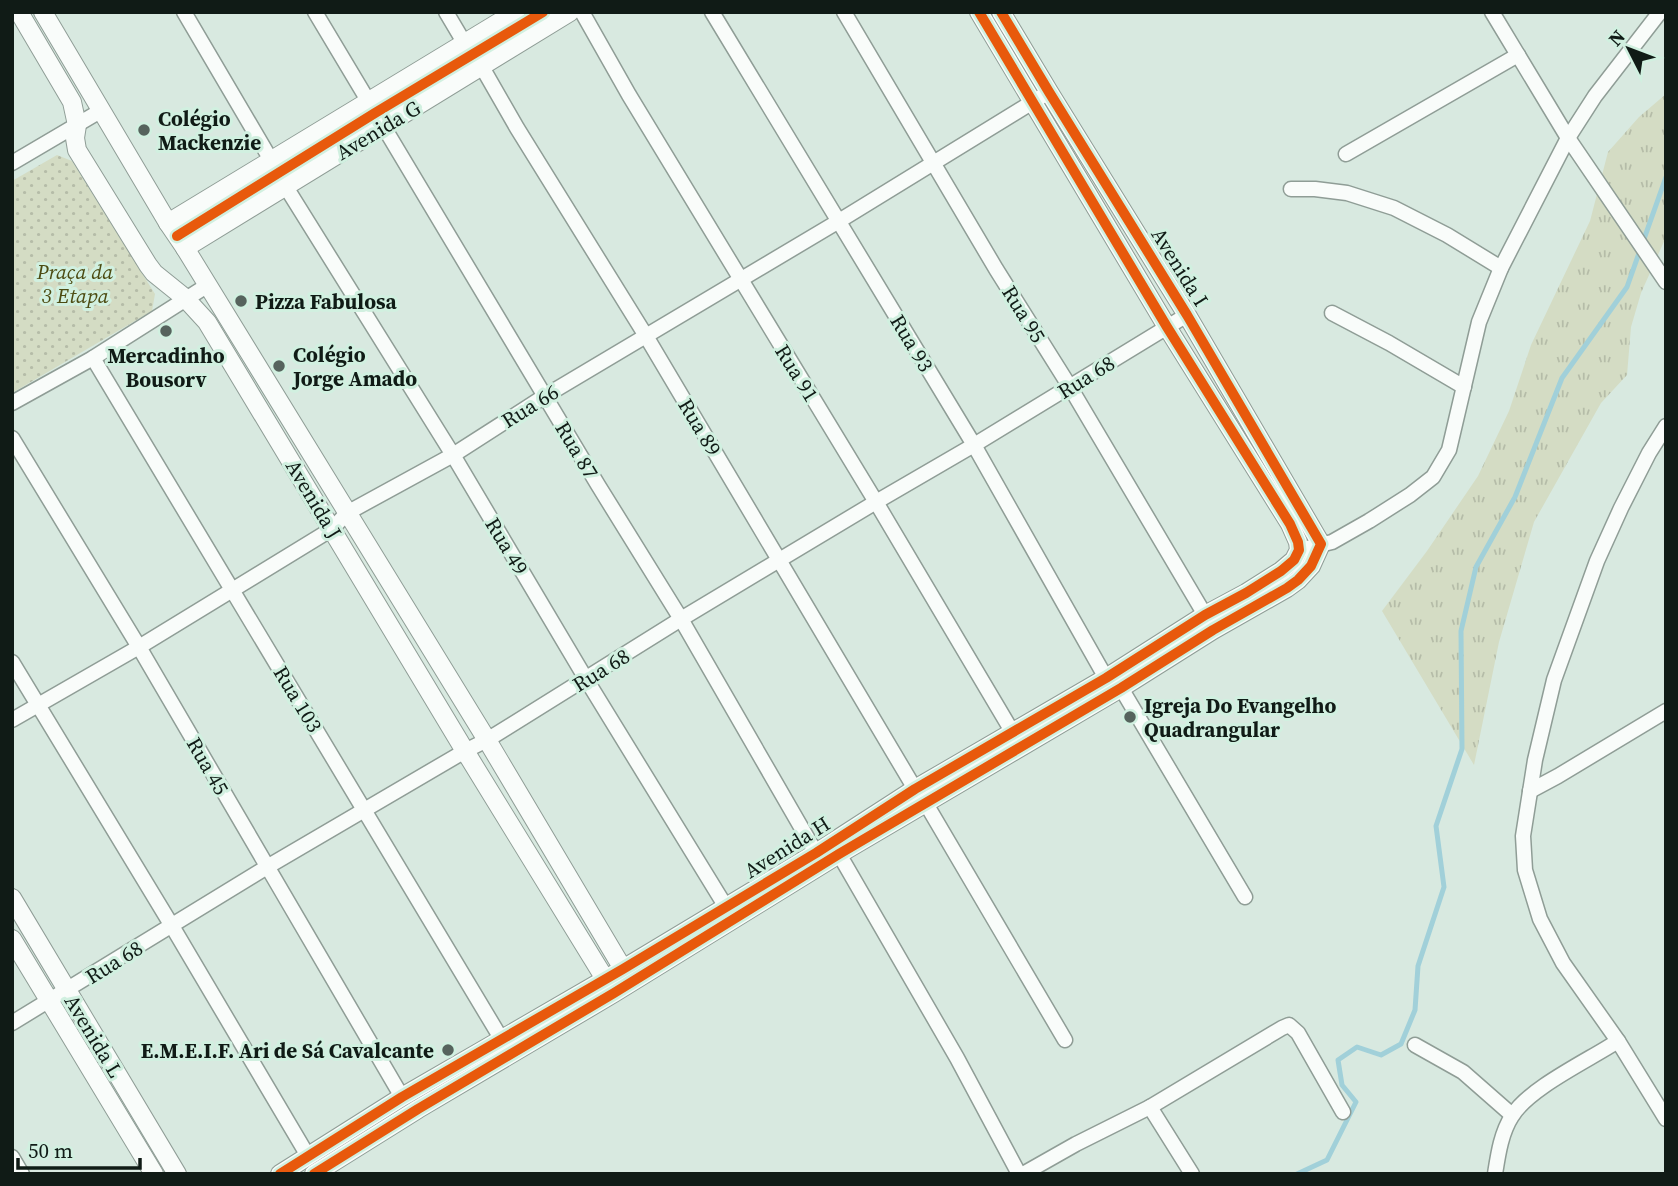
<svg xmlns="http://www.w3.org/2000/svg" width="1678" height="1186" viewBox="0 0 1678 1186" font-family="'Source Serif 4',serif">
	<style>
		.grass { fill: url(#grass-tufts) }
		.park { fill: url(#park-dots) }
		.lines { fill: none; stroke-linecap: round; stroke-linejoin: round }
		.stream { stroke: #a1d0d9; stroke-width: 5 }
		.minor-casing { stroke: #8f9d96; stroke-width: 17 }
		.tertiary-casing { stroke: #8f9d96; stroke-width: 20 }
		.minor { stroke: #f9fcfa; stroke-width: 14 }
		.tertiary { stroke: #f9fcfa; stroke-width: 18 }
		.cycleway-casing { stroke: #d1f0e0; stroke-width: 15 }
		.cycleway { stroke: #e8590c; stroke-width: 10 }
		.poi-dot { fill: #56635d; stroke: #d1f0e0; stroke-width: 2.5 }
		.labels { text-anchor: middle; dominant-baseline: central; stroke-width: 6; stroke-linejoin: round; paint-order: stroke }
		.poi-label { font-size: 21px; font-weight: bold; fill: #101b16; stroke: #d1f0e0; text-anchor: start }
		.street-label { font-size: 21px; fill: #101b16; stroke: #d1f0e0 }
		.park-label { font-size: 21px; font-style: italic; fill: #4c4b12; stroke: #d1f0e0 }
	</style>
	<defs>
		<pattern id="grass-tufts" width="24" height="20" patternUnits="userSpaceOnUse" patternTransform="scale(1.75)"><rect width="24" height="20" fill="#d4dcc4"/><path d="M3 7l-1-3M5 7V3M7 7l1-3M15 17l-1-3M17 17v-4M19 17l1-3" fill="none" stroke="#b5bca8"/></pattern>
		<pattern id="park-dots" width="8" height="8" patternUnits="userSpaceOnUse" patternTransform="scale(1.75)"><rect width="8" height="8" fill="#d4dcc4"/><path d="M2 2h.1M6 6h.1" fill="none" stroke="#b5bca8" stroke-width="1.8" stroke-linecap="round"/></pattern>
	</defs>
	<rect width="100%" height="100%" fill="#d8e9e0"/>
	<!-- grass -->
	<polygon class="grass" points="1666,94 1666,237 1641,293 1631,327 1627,375 1601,403 1534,522 1499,642 1474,765 1382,611 1427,551 1478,476 1509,411 1531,345 1590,221 1608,152 1639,117"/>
	<!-- park -->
	<polygon class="park" points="57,155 72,161 155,294 152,311 12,393 12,181"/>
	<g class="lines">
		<!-- stream -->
		<polyline class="stream" points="1297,1174 1327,1160 1356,1102 1342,1085 1338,1060 1357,1047 1381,1055 1401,1044 1415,1010 1418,966 1444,887 1436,826 1462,749 1461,631 1476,567 1515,497 1562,378 1627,287 1666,177"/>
		<!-- minor casing -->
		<g class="minor-casing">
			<g id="minor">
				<polyline points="184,12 271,160"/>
				<polyline points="315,12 598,485 681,619 816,853"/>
				<polyline points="446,12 465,44"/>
				<polyline points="582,12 629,95 876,502 1013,733"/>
				<polyline points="712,12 974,445 1106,678"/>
				<polyline points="844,12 996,269 1070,387 1205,615"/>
				<polyline points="1492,12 1568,138 1666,282"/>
				<polyline points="482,67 517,128 646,336 915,789"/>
				<polyline points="1346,154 1518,55"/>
				<polyline points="12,163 102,110"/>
				<polyline points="286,187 453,455 586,679 726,907"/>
				<polyline points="1291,189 1315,189 1347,193 1394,208 1447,235 1501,268"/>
				<polyline points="1332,313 1389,343 1464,387"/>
				<polyline points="93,358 502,1040"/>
				<polyline points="12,403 93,358 208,285"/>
				<polyline points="1666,426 1649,453 1621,508 1597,561 1554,680 1535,760 1523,836 1525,870 1540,919 1563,963 1618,1041 1666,1119"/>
				<polyline points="12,438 139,647 402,1097"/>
				<polyline points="1299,550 1332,542 1369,521 1410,495 1433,477 1449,450 1479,322 1501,268 1568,138 1595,96 1660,12"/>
				<polyline points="12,662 172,926 308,1156"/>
				<polyline points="1121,688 1245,897"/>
				<polyline points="12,720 139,647 332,529 347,513 453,455 545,396 839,221 1049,92"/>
				<polyline points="1530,791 1558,776 1666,711"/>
				<polyline points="925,802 1065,1040"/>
				<polyline points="839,854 957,1058 1019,1174"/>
				<polyline points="12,1023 267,867 465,751 487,740 681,619 876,502 974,445 1187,315"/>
				<polyline points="1415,1045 1463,1072 1512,1115"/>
				<polyline points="1150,1107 1192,1174"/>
				<polyline points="12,1157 22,1174"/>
				<polyline points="1023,1174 1076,1144 1150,1107 1282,1028 1289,1025 1298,1033 1343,1112"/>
				<path d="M1495,1174C1498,1155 1501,1133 1512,1116C1529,1088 1589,1060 1618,1041"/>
			</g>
		</g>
		<!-- tertiary casing -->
		<g class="tertiary-casing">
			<g id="tertiary">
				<polyline points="19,12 72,102 77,125 75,138 77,150 148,265 154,273 185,298 207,322 465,751 610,987"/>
				<polyline points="43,12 168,223 185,248 487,740 629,979"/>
				<polyline points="168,223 516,12"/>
				<polyline points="185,248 570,12"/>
				<polyline points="12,898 177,1174"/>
				<polyline points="12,939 154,1174"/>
				<polyline points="280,1174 402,1097 623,969 816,853 915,789 1106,678 1205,615 1246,593 1281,571 1294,560 1299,550 1298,542 1290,524 1167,327 979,12"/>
				<polyline points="314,1174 418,1109 614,993 839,854 1121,688 1213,630 1287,588 1298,580 1311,566 1321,544 1187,315 1049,92 1001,12"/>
			</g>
		</g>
		<!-- minor -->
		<use href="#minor" class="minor"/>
		<!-- tertiary -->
		<use href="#tertiary" class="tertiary"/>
		<!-- cycleway casing -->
		<g class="cycleway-casing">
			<g id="cycleway">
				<polyline points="177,236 375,113 543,12"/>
				<polyline points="280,1174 402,1097 623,969 816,853 915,789 1106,678 1205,615 1246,593 1281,571 1294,560 1299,550 1298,542 1290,524 1167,327 979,12"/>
				<polyline points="314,1174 418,1109 614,993 839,854 1121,688 1213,630 1287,588 1298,580 1311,566 1321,544 1187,315 1049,92 1001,12"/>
			</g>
		</g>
		<!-- cycleway -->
		<use href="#cycleway" class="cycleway"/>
	</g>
	<!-- markers -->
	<g class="poi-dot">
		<circle cx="144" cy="130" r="7"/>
		<circle cx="241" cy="301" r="7"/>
		<circle cx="166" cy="331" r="7"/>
		<circle cx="279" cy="366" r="7"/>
		<circle cx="1130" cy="717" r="7"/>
		<circle cx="448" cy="1050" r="7"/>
	</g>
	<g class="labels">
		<!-- poi labels -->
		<g class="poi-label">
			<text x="158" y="118">Colégio<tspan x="158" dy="24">Mackenzie</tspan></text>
			<text x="255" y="301">Pizza Fabulosa</text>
			<text x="293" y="354">Colégio<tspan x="293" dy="24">Jorge Amado</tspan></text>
			<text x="166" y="355" text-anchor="middle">Mercadinho<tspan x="166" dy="24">Bousorv</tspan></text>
			<text x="1144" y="705">Igreja Do Evangelho<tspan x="1144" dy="24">Quadrangular</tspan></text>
			<text x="434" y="1050" text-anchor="end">E.M.E.I.F. Ari de Sá Cavalcante</text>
		</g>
		<!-- street labels -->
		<g class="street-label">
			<text transform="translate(378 130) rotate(-31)">Avenida G</text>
			<text transform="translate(1180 267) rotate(58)">Avenida I</text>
			<text transform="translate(1024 314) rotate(58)">Rua 95</text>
			<text transform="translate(912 343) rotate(59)">Rua 93</text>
			<text transform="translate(797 373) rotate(58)">Rua 91</text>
			<text transform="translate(1086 377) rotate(-32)">Rua 68</text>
			<text transform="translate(530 406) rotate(-32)">Rua 66</text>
			<text transform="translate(700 427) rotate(59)">Rua 89</text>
			<text transform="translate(577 450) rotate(59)">Rua 87</text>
			<text transform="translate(314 499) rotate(59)">Avenida J</text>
			<text transform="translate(507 546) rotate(59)">Rua 49</text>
			<text transform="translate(601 670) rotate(-32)">Rua 68</text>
			<text transform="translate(298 699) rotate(59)">Rua 103</text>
			<text transform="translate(208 766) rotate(60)">Rua 45</text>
			<text transform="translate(787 847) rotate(-32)">Avenida H</text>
			<text transform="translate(114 962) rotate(-32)">Rua 68</text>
			<text transform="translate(94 1036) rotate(59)">Avenida L</text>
		</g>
		<!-- park labels -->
		<g class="park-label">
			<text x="75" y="271">Praça da<tspan x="75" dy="24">3 Etapa</tspan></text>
		</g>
	</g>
	<!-- border -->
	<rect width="1678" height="1186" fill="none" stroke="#101b16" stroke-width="28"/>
	<!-- north arrow -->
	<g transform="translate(1629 49) rotate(312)" stroke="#d1f0e0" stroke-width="5" paint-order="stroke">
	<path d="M0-5L12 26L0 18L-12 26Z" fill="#101b16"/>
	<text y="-10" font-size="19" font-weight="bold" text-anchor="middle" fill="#101b16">N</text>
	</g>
	<!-- scale -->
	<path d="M18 1158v10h122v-10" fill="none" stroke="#101b16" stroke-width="3.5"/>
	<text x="28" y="1158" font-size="21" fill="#101b16" stroke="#d1f0e0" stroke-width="5" paint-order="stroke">50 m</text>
</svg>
